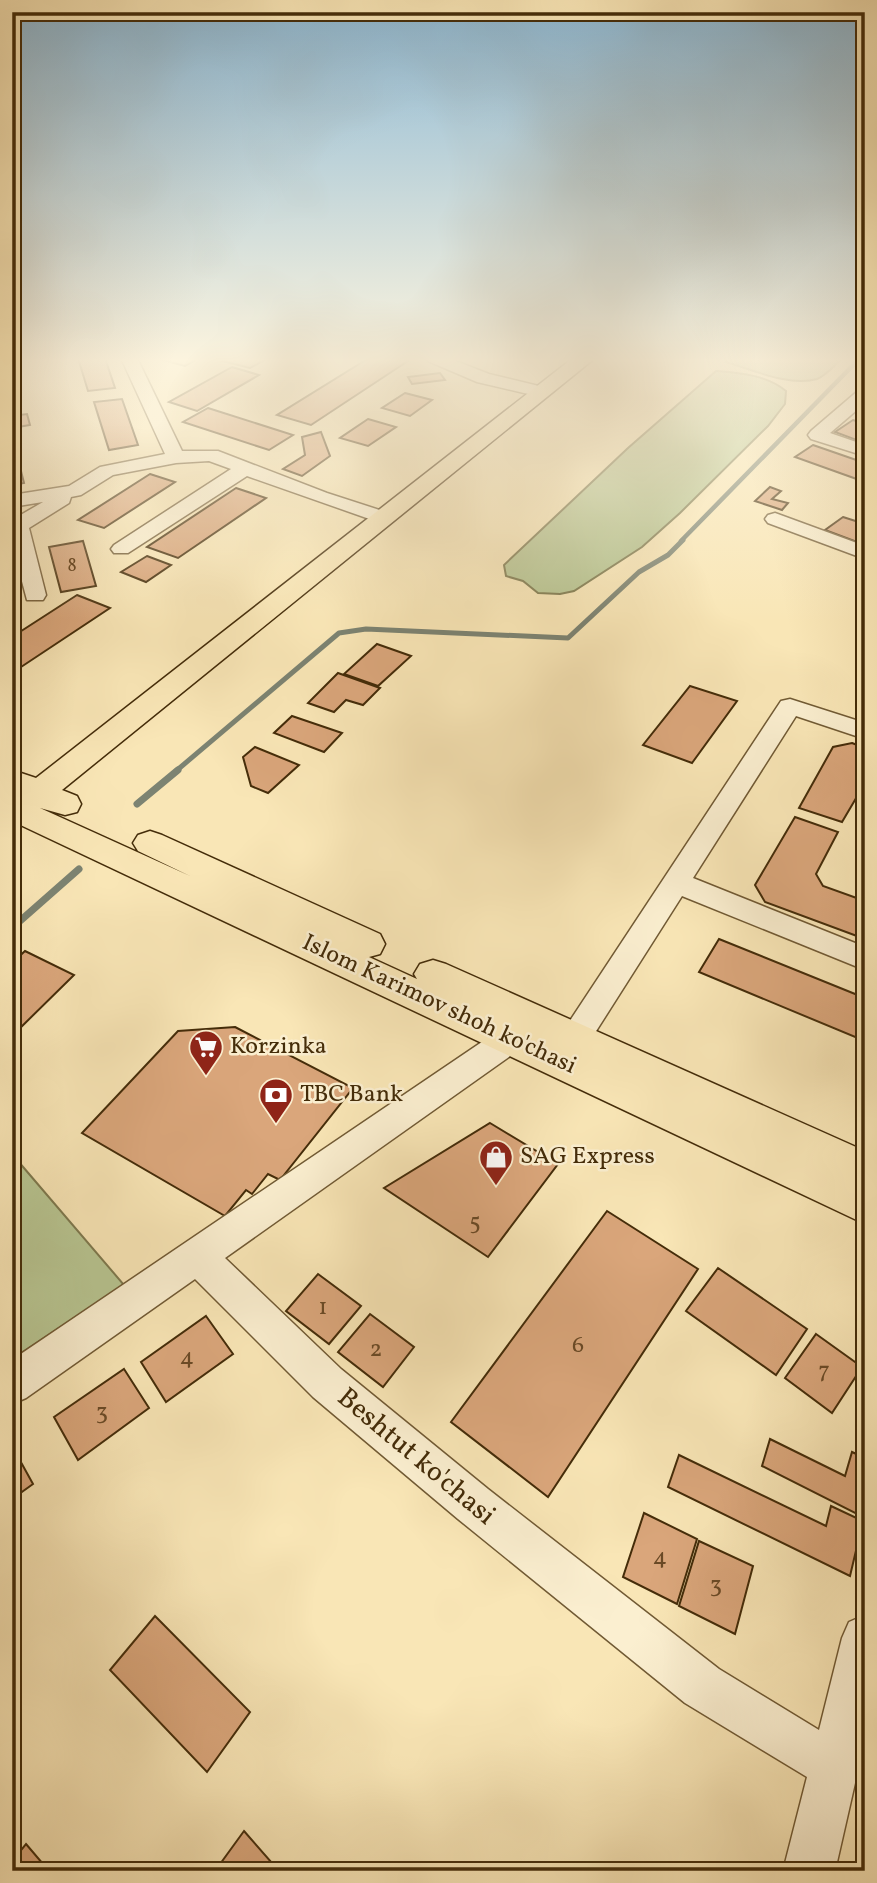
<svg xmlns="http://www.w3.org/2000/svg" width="877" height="1883" viewBox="0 0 877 1883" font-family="Vollkorn,serif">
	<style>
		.green { fill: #b8c692; stroke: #7e794e; stroke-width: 2 }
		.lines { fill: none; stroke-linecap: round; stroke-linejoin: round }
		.stream-far2 { stroke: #7c8372; stroke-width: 4.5 }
		.stream-far1 { stroke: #7c8372; stroke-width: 5 }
		.stream { stroke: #7c8372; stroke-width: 7 }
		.building { fill: #daa67b; stroke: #442c09; stroke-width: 2 }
		.minor-casing { stroke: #715a34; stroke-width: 3 }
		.major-casing { stroke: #442c09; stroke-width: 3 }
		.minor { fill: #fbefd0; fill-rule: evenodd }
		.major { fill: #f9e6b6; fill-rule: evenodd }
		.labels { text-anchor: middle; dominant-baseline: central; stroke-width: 5; stroke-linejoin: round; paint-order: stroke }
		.far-number-label { font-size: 18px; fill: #6a4a26 }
		.street-label { font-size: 24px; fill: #442c09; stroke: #fbefd0 }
		.poi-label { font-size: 24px; fill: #442c09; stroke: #fbefd0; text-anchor: start }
		.near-number-label { font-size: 24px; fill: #6a4a26 }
		.near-street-label { font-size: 28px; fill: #442c09; stroke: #fbefd0 }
	</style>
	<rect width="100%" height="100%" fill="#f9e6b6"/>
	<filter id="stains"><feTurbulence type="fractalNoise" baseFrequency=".00286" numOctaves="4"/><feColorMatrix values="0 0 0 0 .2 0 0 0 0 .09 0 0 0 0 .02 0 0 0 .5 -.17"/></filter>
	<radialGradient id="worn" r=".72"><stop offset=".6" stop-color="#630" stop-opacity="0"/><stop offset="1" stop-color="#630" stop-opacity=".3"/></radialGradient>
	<!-- green -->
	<g class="green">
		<path d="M732,358H842C835,365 827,375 817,379C790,387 753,370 726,362Z"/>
		<path d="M716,371C740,373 767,375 786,391L785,404L768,426L680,513L642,547L574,591L560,594L538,593L523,581L506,576L504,565L628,448Z"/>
		<polygon points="12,1154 124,1285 12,1359"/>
	</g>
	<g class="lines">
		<!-- stream-far2 -->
		<polyline class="stream-far2" points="681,541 860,358"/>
		<!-- stream-far1 -->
		<polyline class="stream-far1" points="176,771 339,633 366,629 568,638 639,572 668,555 683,540"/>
		<!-- stream -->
		<g class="stream">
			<polyline points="137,804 178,770"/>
			<polyline points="12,928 79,869"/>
		</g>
	</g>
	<!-- building -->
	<g class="building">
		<polygon points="78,358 105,358 115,388 88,391"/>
		<polygon points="155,358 199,358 185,366"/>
		<polygon points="228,358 268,358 250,368 222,361"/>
		<polygon points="369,358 396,358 408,361 311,425 277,415"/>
		<polygon points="232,367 259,375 197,411 169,402"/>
		<polygon points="440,373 445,380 412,384 408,377"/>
		<polygon points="405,393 432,400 410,416 382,408"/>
		<polygon points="122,399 138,445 109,450 94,402"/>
		<polygon points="208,408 293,435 269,450 183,422"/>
		<polygon points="27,414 30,425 12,428 12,416"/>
		<polygon points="368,419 396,427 368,446 340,438"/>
		<polygon points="853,420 865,424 865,437 859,441 835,432"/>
		<polygon points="321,432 330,456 302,476 283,469 305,455 302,437"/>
		<polygon points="813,445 865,463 865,482 795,457"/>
		<polygon points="21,471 24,483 12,485 12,472"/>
		<polygon points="150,474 175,482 104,528 78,520"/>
		<polygon points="770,487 781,491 772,499 788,503 782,510 755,501"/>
		<polygon points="236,488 266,498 178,558 147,547"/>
		<polygon points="843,517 865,524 865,545 825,530"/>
		<polygon points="83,541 96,586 61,592 49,547"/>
		<polygon points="147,556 171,565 146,582 121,572"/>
		<polygon points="77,595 110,608 12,673 12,637"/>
		<polygon points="377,644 411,656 378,686 344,674"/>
		<polygon points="338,673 380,688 363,705 346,700 334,712 308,703"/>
		<polygon points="690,686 737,701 692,763 643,745"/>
		<polygon points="292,716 342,733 324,752 274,733"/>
		<polygon points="852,743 865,748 865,783 842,822 799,808 833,747"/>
		<polygon points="255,747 299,765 268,793 251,786 243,757"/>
		<polygon points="795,817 838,832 816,874 823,886 865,901 865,939 765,902 755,885"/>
		<polygon points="719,939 865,998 865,1029 860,1039 699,972"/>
		<polygon points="25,951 74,975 12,1036 12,963"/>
		<polygon points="235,1027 353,1088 280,1180 268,1174 252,1194 246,1190 225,1216 82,1133 178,1031"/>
		<polygon points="490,1123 558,1164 488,1257 384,1188"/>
		<polygon points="607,1211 698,1269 548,1497 451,1422"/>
		<polygon points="718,1268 807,1329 776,1375 686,1311"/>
		<polygon points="318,1274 361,1306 329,1344 286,1311"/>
		<polygon points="370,1314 414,1347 383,1387 338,1352"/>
		<polygon points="206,1316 233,1354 166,1402 141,1362"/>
		<polygon points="816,1334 862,1367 832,1413 785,1378"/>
		<polygon points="124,1369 149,1408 78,1460 54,1417"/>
		<polygon points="770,1439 845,1476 852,1452 865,1458 863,1517 762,1466"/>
		<polygon points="12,1446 33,1484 12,1499"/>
		<polygon points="679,1455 826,1526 831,1506 863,1521 850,1576 668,1487"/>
		<polygon points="644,1513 697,1539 677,1604 623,1577"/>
		<polygon points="699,1541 753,1566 735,1634 679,1606"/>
		<polygon points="155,1616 250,1712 207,1772 110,1670"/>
		<polygon points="244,1831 279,1871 215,1871"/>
		<polygon points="26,1844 49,1871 12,1871 12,1861"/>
	</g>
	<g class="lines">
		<!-- minor casing -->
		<g class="minor-casing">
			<g id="minor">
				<polygon points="121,358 137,358 182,451 218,451 327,493 392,514 395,518 392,522 378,522 247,476 128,553 114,553 111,549 114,545 231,469 209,461 176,463 113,475 81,495 71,497 69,503 29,528 46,595 43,600 27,600 12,544 12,520 43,502 12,507 12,495 69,486 100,467 165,454"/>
				<polygon points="426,358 448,358 489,374 547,388 550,392 541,397 477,382 428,361"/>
				<polygon points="865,389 865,403 830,433 865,445 865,456 811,439 808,435 811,431 859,390"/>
				<polygon points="775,513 865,546 865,559 768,523 765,519 768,515"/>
				<polygon points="790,699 865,723 865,739 796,716 693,878 865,947 865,970 682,896 572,1069 561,1073 550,1069 545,1060 550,1051 781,701"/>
				<polygon points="512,1025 523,1029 528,1038 523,1047 225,1258 341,1369 488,1489 719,1669 819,1730 842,1638 849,1622 865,1615 865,1739 835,1871 783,1871 807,1777 685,1703 458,1519 313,1397 195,1279 26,1398 12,1404 12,1360 501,1029"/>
			</g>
		</g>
		<!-- major casing -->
		<g class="major-casing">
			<polygon id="major" points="573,358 595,358 62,790 77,796 81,804 77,812 65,815 40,808 190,876 138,851 133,843 138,835 150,831 162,835 380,934 385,944 380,954 369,957 417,979 414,974 420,964 433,960 446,964 865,1151 865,1224 12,821 12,797 15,794 12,793 12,770 36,778"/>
		</g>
		<!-- minor -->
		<use href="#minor" class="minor"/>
		<!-- major -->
		<use href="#major" class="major"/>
	</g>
	<!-- sky -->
	<linearGradient id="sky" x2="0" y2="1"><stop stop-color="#8bb8d5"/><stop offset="0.58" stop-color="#fcf4de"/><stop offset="1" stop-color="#fcf4de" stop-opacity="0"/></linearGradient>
	<rect width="877" height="621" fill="url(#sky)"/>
	<!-- icons -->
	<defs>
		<g id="supermarket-pin" transform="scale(1.75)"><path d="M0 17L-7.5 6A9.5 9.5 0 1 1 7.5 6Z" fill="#8f2418" stroke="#fbefd0"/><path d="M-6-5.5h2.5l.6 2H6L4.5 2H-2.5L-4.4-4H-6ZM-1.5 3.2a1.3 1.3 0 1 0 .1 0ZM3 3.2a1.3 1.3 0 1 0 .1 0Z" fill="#fff"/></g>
		<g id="bank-pin" transform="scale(1.75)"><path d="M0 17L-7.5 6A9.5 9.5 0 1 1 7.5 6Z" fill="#8f2418" stroke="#fbefd0"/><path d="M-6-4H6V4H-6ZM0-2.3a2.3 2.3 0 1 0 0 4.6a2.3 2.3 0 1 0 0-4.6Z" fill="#fff"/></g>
		<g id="shop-pin" transform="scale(1.75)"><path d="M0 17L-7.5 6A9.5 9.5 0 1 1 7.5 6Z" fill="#8f2418" stroke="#fbefd0"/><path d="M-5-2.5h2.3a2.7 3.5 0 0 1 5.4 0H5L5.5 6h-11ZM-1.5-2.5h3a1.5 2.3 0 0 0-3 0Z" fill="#fff"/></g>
	</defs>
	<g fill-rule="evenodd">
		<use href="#supermarket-pin" x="206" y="1047"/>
		<use href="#bank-pin" x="276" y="1095"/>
		<use href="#shop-pin" x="496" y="1157"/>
	</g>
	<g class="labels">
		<!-- far-number labels -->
		<g class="far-number-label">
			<text x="72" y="566">8</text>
		</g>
		<!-- street labels -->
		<g class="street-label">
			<text transform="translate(439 1005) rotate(25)">Islom Karimov shoh ko'chasi</text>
		</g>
		<!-- poi labels -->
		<g class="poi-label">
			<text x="230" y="1047">Korzinka</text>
			<text x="300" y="1095">TBC Bank</text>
			<text x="520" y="1157">SAG Express</text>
		</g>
		<!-- near-number labels -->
		<g class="near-number-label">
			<text x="475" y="1223">5</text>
			<text x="323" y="1308">1</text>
			<text x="578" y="1346">6</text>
			<text x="376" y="1350">2</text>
			<text x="187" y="1358">4</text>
			<text x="824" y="1372">7</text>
			<text x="102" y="1413">3</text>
			<text x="660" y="1558">4</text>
			<text x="716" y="1586">3</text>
		</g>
		<!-- near-street labels -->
		<g class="near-street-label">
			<text transform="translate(416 1457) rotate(40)">Beshtut ko'chasi</text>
		</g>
	</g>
	<!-- margin -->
	<rect width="877" height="1883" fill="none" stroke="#f9e6b6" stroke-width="42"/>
	<rect x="14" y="14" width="849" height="1855" fill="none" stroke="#442c09" stroke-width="3.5"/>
	<rect x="21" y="21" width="835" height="1841" fill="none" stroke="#442c09" stroke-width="2"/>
	<rect width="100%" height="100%" filter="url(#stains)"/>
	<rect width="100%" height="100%" fill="url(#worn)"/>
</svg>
